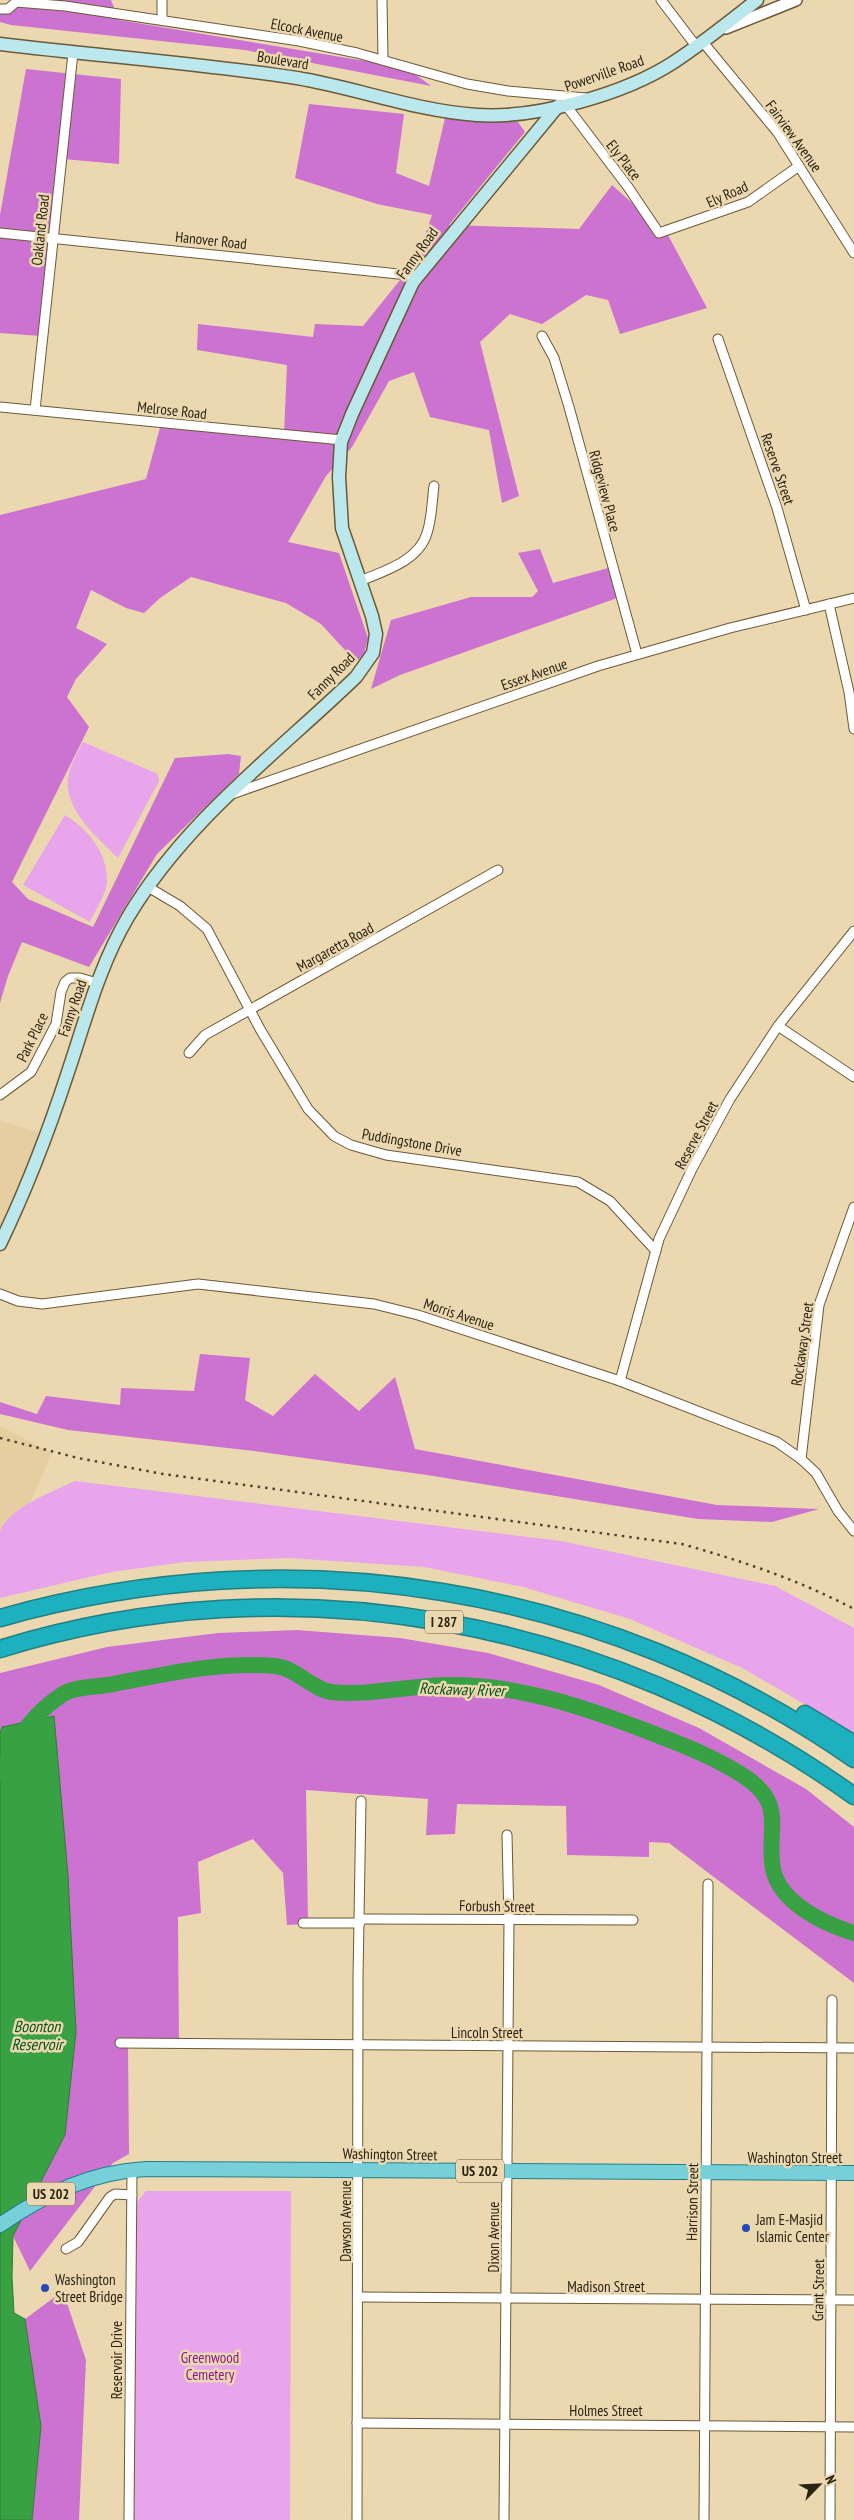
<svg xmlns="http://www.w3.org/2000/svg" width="854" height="2520" viewBox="0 0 854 2520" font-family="'PT Sans Narrow',sans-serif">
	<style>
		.built { fill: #e5cea0 }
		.green { fill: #e9a5ec }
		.forest { fill: #cc72d1 }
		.water { fill: #37a143; stroke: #337b35 }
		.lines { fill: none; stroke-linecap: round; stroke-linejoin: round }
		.river { stroke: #37a143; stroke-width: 16 }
		.minor-casing { stroke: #6b5a37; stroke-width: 11 }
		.tertiary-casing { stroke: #6b5a37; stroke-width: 14 }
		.secondary-casing { stroke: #6b5a37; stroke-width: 15 }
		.primary-casing { stroke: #227f83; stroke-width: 16 }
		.motorway-casing { stroke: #227f83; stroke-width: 19 }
		.minor { stroke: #fff; stroke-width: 9 }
		.tertiary { stroke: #fff; stroke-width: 11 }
		.secondary { stroke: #bbe8ec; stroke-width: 12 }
		.primary { stroke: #77d0d9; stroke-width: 14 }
		.motorway { stroke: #1db1bf; stroke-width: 16 }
		.rail { stroke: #4e4431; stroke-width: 2.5; stroke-dasharray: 2.5 5; stroke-linecap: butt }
		.poi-dot { fill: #2349b7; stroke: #ebd8b0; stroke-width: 2 }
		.labels { text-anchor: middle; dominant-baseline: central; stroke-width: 5; stroke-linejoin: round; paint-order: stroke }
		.shield { fill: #ebd8b0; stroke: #645943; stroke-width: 1 }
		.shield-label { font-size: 14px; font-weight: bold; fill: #2a2314 }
		.street-label { font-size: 15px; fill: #2a2314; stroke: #ebd8b0 }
		.poi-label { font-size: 15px; fill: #2a2314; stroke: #ebd8b0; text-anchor: start }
		.park-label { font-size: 15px; fill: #891a91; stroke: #ebd8b0 }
		.water-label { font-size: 16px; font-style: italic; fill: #065315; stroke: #ebd8b0 }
	</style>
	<rect width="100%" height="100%" fill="#ebd8b0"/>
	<!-- built -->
	<g class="built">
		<polygon points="0,1121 47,1135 0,1241"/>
		<polygon points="0,1426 52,1453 30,1503 5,1520 0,1532"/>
	</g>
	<!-- green -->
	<g class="green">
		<path d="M83,742L158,774L159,781L118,858C98,838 64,810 68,778C70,765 77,753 83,742Z"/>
		<path d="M65,815C88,829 108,853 107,882C107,892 94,913 90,922L23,885Z"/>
		<path d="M75,1481L561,1541L775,1586L854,1628V1735L832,1720L742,1668L630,1619L523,1587L424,1567L289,1558L185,1562L111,1572L0,1598C0,1580 0,1548 0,1532C6,1509 54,1491 75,1481Z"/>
		<polygon points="146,2191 291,2191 290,2520 130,2520 129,2212"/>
	</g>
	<!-- forest -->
	<g class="forest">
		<polygon points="26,0 111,0 119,20 407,68 431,86 245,50 11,25 0,22 0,13"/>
		<polygon points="26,69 121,79 119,164 63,159 41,336 0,333 0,215"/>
		<polygon points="309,104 404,114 396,173 429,186 445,118 518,122 525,132 449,225 579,229 612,185 668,235 707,308 620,334 608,300 586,295 542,324 510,314 480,342 519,496 502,503 489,430 430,417 414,372 389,381 352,447 326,476 288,542 339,553 368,638 364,654 356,662 321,624 286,603 191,577 160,598 144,613 126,608 91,590 76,628 107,644 76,679 67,697 89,727 12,882 28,899 93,927 175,758 228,754 241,756 239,774 157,854 89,967 22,942 8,976 0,1003 0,515 146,479 161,424 284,434 287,365 197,350 198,324 313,337 315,324 363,326 417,259 432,215 377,204 295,178"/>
		<polygon points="540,549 553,583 612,567 620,597 400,675 371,689 391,620 471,597 532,597 538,591 518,553"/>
		<polygon points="200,1354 250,1358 245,1400 273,1416 315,1374 359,1411 395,1377 415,1449 717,1505 819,1509 772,1522 698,1519 427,1475 254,1451 68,1430 0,1414 0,1402 37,1414 46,1396 120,1405 121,1388 194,1391"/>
		<polygon points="297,1630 400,1638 488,1653 599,1685 699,1728 806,1789 854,1827 854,1983 669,1843 649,1842 649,1857 567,1855 566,1806 457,1804 455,1834 426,1835 428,1799 306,1790 308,1924 287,1925 283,1873 253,1839 198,1862 201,1913 178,1917 179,2044 128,2045 129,2154 113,2163 30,2271 13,2236 65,2135 54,1716 2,1727 0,1734 0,1673 107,1647 218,1633"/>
		<polygon points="63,2291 86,2360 79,2520 32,2520 41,2426 25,2319"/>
	</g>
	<!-- water -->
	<polygon class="water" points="54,1716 68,1876 76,2032 65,2135 13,2236 12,2277 14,2313 25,2319 41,2426 32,2520 0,2520 0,1734 2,1727"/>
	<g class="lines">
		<!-- river -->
		<path class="river" d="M0,1773C19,1739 28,1717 63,1694C74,1687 94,1687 108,1685C162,1675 219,1661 275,1666C296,1668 312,1689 331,1692C365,1696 410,1686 444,1685C517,1683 590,1709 657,1735C688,1747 718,1759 745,1777C787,1805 766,1829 773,1869C780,1903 824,1924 854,1933"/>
		<!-- minor casing -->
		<g class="minor-casing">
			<g id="minor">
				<polyline points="162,0 162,20"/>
				<polyline points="382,0 383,60"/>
				<polyline points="661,0 696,46"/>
				<polyline points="16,2 65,6 299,41 357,53 467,84 508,91 586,98"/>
				<polyline points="0,9 8,9 16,2"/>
				<polyline points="702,41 778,133 854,253"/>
				<polyline points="565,104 628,187 659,233 748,202 799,166"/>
				<polyline points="0,233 418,276"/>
				<polyline points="542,336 554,358 569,407 637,654"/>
				<polyline points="718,339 777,508 806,610"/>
				<polyline points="0,407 342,440"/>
				<polyline points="35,410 73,53"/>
				<path d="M360,581C384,571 419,561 427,533C432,518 432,501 434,486"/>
				<polyline points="829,604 849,692 854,729"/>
				<polyline points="232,794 598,666 730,628 854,598"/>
				<polyline points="148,887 180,906 207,929 260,1029 308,1109 334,1136 351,1145 386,1155 578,1182 610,1201 656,1251"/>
				<polyline points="778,1026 854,1077"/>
				<polyline points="189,1053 205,1035 498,870"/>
				<polyline points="0,1095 31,1072 56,1024 61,992 65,982 70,978 80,978 97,983"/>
				<polyline points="0,1294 18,1301 42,1304 198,1284 374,1304 418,1315 620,1381 777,1442 801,1459 816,1473 838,1511 854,1531"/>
				<polyline points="620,1381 659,1239 692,1169 730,1099 778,1026 854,931"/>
				<polyline points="801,1459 819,1305 854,1207"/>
				<polyline points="360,1919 633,1920"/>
				<polyline points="303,1923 360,1923"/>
				<polyline points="120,2043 854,2048"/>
				<polyline points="66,2249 78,2242 110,2197 115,2194 132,2195"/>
				<polyline points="358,2297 854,2300"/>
				<polyline points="357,2423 854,2427"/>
				<polyline points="129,2520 132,2170"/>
				<polyline points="357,2520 358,1978 361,1801"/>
				<polyline points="504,2520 509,1920 507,1835"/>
				<polyline points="704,2520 708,1884"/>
				<polyline points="830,2520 832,2000"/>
			</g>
		</g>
		<!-- tertiary casing -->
		<g class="tertiary-casing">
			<polyline id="tertiary" points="726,28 796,0"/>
		</g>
		<!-- secondary casing -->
		<g class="secondary-casing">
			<g id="secondary">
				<path d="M0,44C99,56 198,63 297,78C357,88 416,111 477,115C536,119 625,94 674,62C703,43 730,21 757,0"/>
				<path d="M0,1244C26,1190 48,1133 67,1075C85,1022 99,966 128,917C185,821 277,753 356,677L373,653L376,634L372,616L342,528L339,477L341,442L352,414L413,282L558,106"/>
			</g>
		</g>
		<!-- primary casing -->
		<g class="primary-casing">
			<path id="primary" d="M0,2225C45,2194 91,2172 146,2169L854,2173"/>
		</g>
		<!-- motorway casing -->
		<g class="motorway-casing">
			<g id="motorway">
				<path d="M0,1618C293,1535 604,1585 854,1759"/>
				<path d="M0,1649C291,1559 608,1619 854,1796"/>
				<polyline points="805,1714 854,1744"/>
			</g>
		</g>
		<!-- minor -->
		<use href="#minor" class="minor"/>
		<!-- tertiary -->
		<use href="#tertiary" class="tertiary"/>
		<!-- secondary -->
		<use href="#secondary" class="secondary"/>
		<!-- primary -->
		<use href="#primary" class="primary"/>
		<!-- motorway -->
		<use href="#motorway" class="motorway"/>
		<!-- rail -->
		<path class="rail" d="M0,1438L78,1458L163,1474L682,1544C742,1561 799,1580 854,1609"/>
	</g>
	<!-- markers -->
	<g class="poi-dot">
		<circle cx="746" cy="2228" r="5"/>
		<circle cx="45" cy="2288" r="5"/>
	</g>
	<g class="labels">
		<!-- shield labels -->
		<g class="shield">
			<rect x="425" y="1610.5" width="38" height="23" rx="4"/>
			<rect x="456" y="2159.5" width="48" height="23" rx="4"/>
			<rect x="27" y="2182.5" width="48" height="23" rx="4"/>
		</g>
		<g class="shield-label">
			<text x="444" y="1622">I 287</text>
			<text x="480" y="2171">US 202</text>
			<text x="51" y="2194">US 202</text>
		</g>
		<!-- street labels -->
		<g class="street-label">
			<text transform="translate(307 30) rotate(11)">Elcock Avenue</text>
			<text transform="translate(283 60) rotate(9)">Boulevard</text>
			<text transform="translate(604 73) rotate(-19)">Powerville Road</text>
			<text transform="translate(794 136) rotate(54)">Fairview Avenue</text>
			<text transform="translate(624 160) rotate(52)">Ely Place</text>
			<text transform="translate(727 194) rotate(-24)">Ely Road</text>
			<text transform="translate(40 230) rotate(-84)">Oakland Road</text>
			<text transform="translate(211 240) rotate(6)">Hanover Road</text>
			<text transform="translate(417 253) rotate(-54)">Fanny Road</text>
			<text transform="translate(172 410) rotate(6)">Melrose Road</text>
			<text transform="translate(778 469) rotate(71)">Reserve Street</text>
			<text transform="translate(605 491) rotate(75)">Ridgeview Place</text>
			<text transform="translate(534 674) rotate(-19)">Essex Avenue</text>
			<text transform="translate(331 676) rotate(-45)">Fanny Road</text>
			<text transform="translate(335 947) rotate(-29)">Margaretta Road</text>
			<text transform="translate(72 1008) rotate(-71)">Fanny Road</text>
			<text transform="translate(32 1037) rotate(-64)">Park Place</text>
			<text transform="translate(696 1135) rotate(-62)">Reserve Street</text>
			<text transform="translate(412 1142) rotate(10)">Puddingstone Drive</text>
			<text transform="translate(459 1314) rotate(18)">Morris Avenue</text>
			<text transform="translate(802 1344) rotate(-82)">Rockaway Street</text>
			<text transform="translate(497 1906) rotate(1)">Forbush Street</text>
			<text x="487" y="2032">Lincoln Street</text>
			<text transform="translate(390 2154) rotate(1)">Washington Street</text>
			<text x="795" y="2157">Washington Street</text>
			<text transform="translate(692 2202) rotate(-89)">Harrison Street</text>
			<text transform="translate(345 2221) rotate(-90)">Dawson Avenue</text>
			<text transform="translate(493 2237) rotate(-90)">Dixon Avenue</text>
			<text x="606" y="2286">Madison Street</text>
			<text transform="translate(818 2290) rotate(-89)">Grant Street</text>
			<text transform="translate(116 2360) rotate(-90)">Reservoir Drive</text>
			<text x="606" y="2410">Holmes Street</text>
		</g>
		<!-- poi labels -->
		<g class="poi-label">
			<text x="756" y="2219">Jam E-Masjid<tspan x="756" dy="17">Islamic Center</tspan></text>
			<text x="55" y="2279">Washington<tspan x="55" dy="17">Street Bridge</tspan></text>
		</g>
		<!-- park labels -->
		<g class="park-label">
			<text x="210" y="2357">Greenwood<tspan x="210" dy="17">Cemetery</tspan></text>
		</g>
		<!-- water labels -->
		<g class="water-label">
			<text transform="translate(462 1689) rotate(2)">Rockaway River</text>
			<text x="37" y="2026">Boonton<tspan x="37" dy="18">Reservoir</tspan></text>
		</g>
	</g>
	<!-- north arrow -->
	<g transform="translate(819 2485) rotate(66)" stroke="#ebd8b0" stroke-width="4" paint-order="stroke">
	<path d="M0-4L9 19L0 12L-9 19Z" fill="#2a2314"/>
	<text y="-8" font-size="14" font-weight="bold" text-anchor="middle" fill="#2a2314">N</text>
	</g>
</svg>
